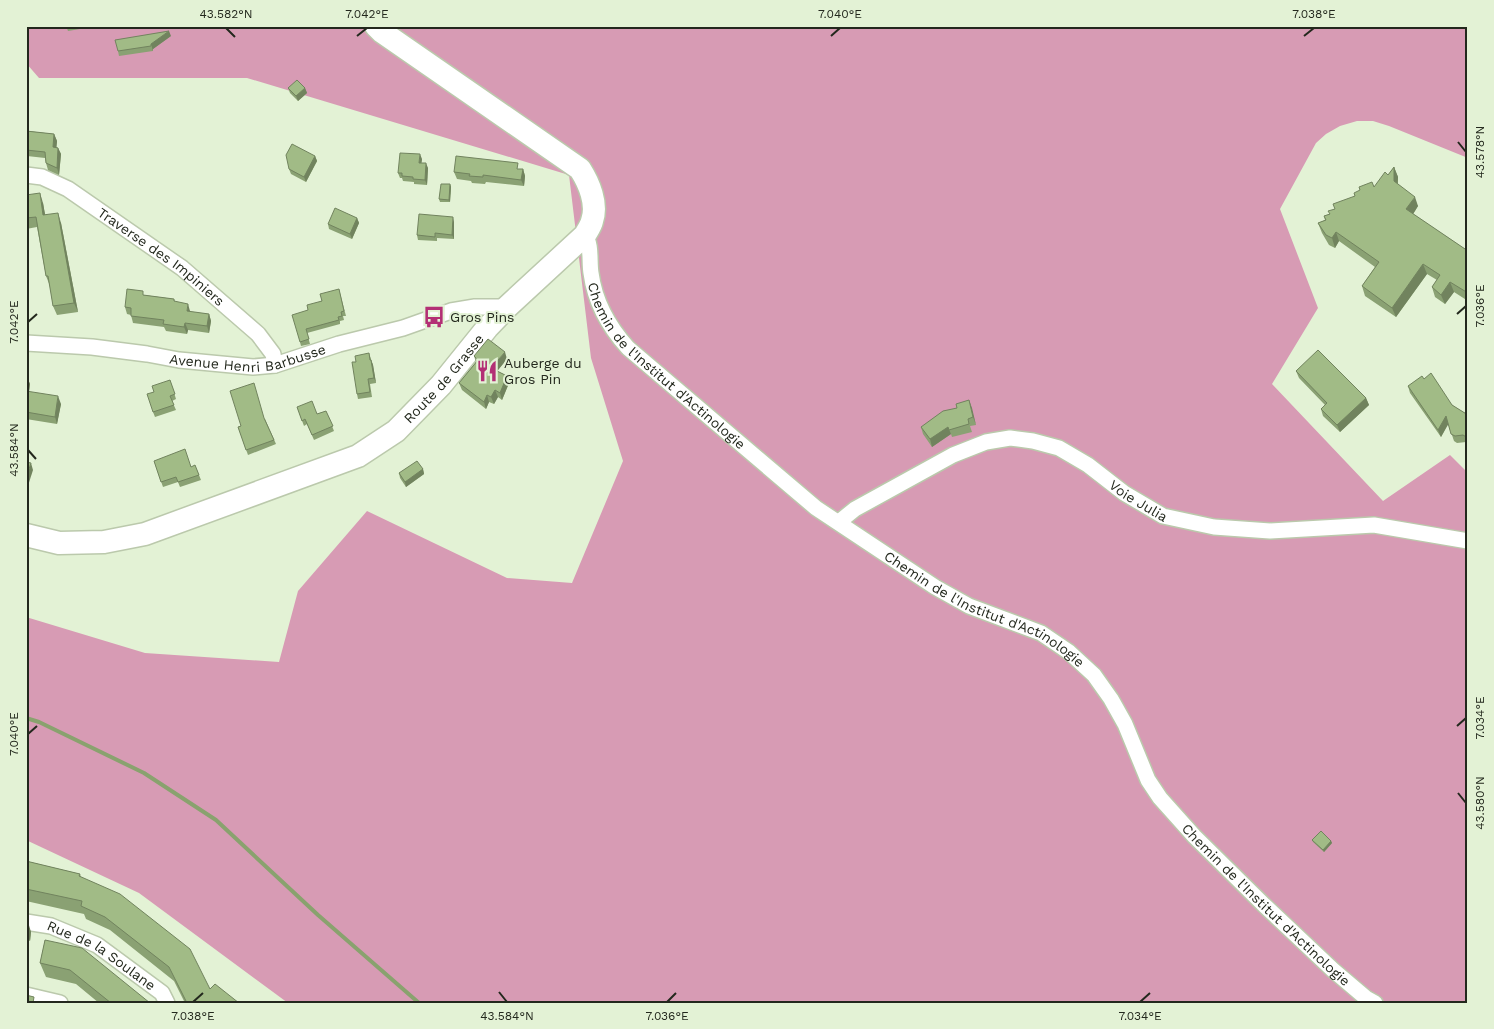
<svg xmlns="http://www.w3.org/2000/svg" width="1494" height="1029" viewBox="0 0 1494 1029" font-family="'Work Sans',sans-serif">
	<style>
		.forest { fill: #d79bb4 }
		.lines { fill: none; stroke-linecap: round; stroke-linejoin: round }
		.stream { stroke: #89a26e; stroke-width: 4 }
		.street-casing { stroke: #bbc9ac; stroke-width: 18 }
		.secondary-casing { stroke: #bbc9ac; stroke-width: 25 }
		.street { stroke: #fff; stroke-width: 15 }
		.secondary { stroke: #fff; stroke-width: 22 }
		.wall { fill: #8aa173 }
		.shaded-wall { fill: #71835e }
		.building { fill: #a1bb86; stroke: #71835e }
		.ticks { fill: none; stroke: #23281d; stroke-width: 2 }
		.labels { text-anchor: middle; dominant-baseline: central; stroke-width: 4; stroke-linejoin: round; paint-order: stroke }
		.street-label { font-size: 14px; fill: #23281d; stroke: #e3f2d5 }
		.poi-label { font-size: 14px; fill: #23281d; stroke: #e3f2d5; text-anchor: start }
		.neatline { fill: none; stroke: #23281d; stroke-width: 2 }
		.ticks-label { font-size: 12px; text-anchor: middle; fill: #23281d }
	</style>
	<rect width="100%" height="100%" fill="#e3f2d5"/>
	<!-- forest -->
	<polygon class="forest" points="26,26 1468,26 1468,158 1389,126 1373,121 1357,121 1340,126 1326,134 1316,143 1280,209 1318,308 1272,384 1383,501 1450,455 1468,473 1468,1003 288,1003 139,893 26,840 26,617 145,653 279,662 298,591 367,511 507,578 572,583 623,461 591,358 569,175 247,78 39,78 26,63"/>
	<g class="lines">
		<!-- stream -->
		<polyline class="stream" points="26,718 39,722 144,773 216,820 318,915 419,1003"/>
		<!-- street casing -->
		<g class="street-casing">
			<g id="street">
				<path id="s1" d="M26,175L42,177L68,189L182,268L258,334L273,354L275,365"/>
				<path id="s2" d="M585,235C592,245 589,261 591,273C595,303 608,326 628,348L816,508L935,587L969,606L1041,633L1069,652L1094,675L1111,699L1125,724L1148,780L1160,798L1194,836L1264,905L1333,970L1366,998L1375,1003"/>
				<path id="s3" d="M26,343L92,347L147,354L179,360L253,367L275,365L339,344L403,328L451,311L475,307H507"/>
				<path id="s4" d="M839,522L855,509L953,455L986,442L1010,438L1033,441L1059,448L1088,465L1124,493L1163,516L1214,527L1270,531L1374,525L1468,541"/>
				<path id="s5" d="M26,922L51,926L97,945L162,993L167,1003"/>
				<polyline points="26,995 60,1003"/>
			</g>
		</g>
		<!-- secondary casing -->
		<g class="secondary-casing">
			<g id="secondary">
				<path id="s6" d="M26,535L59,543L104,542L145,534L358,456L396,431L441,385L487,328L507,307L585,235C587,231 591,226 592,221C598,204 589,183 580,169L382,32L376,26"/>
			</g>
		</g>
		<!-- street -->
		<use href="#street" class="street"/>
		<!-- secondary -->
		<use href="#secondary" class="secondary"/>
	</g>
	<!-- wall -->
	<g class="wall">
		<polygon points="66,26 92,26 92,27 68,31"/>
		<polygon points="171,36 153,49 153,51 119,56 118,51"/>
		<polygon points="288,88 305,88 307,93 298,101 290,93"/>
		<polygon points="26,126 28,131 54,134 57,141 56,147 58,148 61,154 59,175 48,170 46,163 45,158 27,156"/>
		<polygon points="315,156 317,161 306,182 291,174 289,169"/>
		<polygon points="422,159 421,163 428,168 427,185 414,184 414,182 403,181 402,178 400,178 398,173"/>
		<polygon points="1394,167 1398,177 1398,184 1418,206 1413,214 1468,251 1468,301 1454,292 1445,304 1435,297 1432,287 1437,280 1427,274 1396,317 1365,296 1362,286 1375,267 1339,241 1335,248 1329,245 1322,233 1318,223 1325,220 1324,216 1330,214 1335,209 1355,196 1374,187 1388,175"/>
		<polygon points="520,169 523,169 525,176 524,186 486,182 485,184 472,183 471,181 457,179 454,172"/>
		<polygon points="450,184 451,187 450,202 440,202 439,199"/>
		<polygon points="26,195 43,203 45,215 61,223 78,312 57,315 53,306 50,286 46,276 37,227 26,229"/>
		<polygon points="357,218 359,223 352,239 329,229 328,224"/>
		<polygon points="454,222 454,239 437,238 437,241 418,240 417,235"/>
		<polygon points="339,289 346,316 343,316 344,320 340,321 340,324 307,333 310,344 301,346 300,342 308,310"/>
		<polygon points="144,295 174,299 175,302 190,311 190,312 209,314 211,321 209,333 188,330 187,334 166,331 164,327 133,323 131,315 127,314 125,307"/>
		<polygon points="369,353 373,365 376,383 370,384 372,397 358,399 357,394 356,362"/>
		<polygon points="474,356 507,359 497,371 507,376 509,383 502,400 498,397 494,404 489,402 486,409 462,390 459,383 476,362"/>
		<polygon points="1296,371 1366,398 1369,405 1340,432 1323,416 1321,409 1325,405 1299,378"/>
		<polygon points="26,377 27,377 30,384 29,392 61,404 57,424 26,419"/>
		<polygon points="1424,379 1452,405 1468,415 1468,444 1466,442 1457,443 1454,441 1448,423 1441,437 1410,393 1408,386"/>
		<polygon points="170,380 176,399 172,401 176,410 155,417 153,412 154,392"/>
		<polygon points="969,400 976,425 970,426 972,432 952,437 951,434 932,447 923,434 921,427 957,408"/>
		<polygon points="297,407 317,414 326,411 334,431 314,440 307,424 304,426"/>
		<polygon points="265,419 276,444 248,455 238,427"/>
		<polygon points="154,461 192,467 195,465 201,480 180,487 178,482 163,487"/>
		<polygon points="423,469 424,474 406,487 400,478 399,473"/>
		<polygon points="1312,840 1331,841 1332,843 1324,852 1313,842"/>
		<polygon points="26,861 80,874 81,877 210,989 239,1003 185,1003 174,981 110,930 86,919 84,914 26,901"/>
		<polygon points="26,922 31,932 30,941 26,939"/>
		<polygon points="45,940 150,1003 99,1003 76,984 46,977 40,963"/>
	</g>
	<!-- shaded-wall -->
	<g class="shaded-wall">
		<polygon points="169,31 171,36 153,49 153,51 151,44"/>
		<polygon points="305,88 307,93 298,101 296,96"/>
		<polygon points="54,134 57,141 56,154 53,147"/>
		<polygon points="58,148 61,154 59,175 57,168"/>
		<polygon points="420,154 422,159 421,167 419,163"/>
		<polygon points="315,156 317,161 306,182 304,177"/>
		<polygon points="426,163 428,168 427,185 425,180"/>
		<polygon points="1394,167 1398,177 1397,191 1394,181"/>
		<polygon points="523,169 525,176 524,186 521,180"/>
		<polygon points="450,184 451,187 450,202 449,200"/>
		<polygon points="40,193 43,203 47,225 43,215"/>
		<polygon points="1415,197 1418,206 1410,219 1406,209"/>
		<polygon points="58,213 61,223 78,312 74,303"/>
		<polygon points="453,217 454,222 454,239 452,235"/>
		<polygon points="357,218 359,223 352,239 350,234"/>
		<polygon points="1336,232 1339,241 1335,248 1332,238"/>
		<polygon points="1423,264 1427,274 1396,317 1392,308"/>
		<polygon points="1450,282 1454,292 1445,304 1441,295"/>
		<polygon points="188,304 190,311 189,318 187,311"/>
		<polygon points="209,314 211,321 209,333 207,326"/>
		<polygon points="185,323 188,330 187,334 184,327"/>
		<polygon points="505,352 507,359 494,375 491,368"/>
		<polygon points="371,360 373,365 376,383 374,378"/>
		<polygon points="507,376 509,383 502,400 500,393"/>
		<polygon points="27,377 30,384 28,398 26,394"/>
		<polygon points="495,390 498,397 494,404 491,397"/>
		<polygon points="487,395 489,402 486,409 484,402"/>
		<polygon points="58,396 61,404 57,424 55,417"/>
		<polygon points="1366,398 1369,405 1340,432 1337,425"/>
		<polygon points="969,400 972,408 976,425 973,417"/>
		<polygon points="1446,416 1449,423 1441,437 1438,430"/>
		<polygon points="948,427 951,434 932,447 930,439"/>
		<polygon points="31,463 33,470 26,492 26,478"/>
		<polygon points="423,469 424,474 406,487 405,482"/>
		<polygon points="1331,841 1332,843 1324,852 1323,850"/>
		<polygon points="28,922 31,932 30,941 26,931"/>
	</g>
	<!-- building -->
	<g class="building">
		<polygon points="169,31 151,44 151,46 118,51 115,40"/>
		<polygon points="297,80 305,88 296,96 288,88"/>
		<polygon points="26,131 54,134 53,147 58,148 57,168 46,163 45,152 26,150"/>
		<polygon points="292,144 315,156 304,177 289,169 286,155"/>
		<polygon points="400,153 420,154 419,163 426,163 425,180 413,179 413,177 402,176 402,173 398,173"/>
		<polygon points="456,156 518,163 517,169 523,169 521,180 483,175 483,177 469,176 470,174 454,172"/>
		<polygon points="1394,167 1394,181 1415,197 1406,209 1468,251 1468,293 1450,282 1441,295 1432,287 1440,275 1423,264 1392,308 1362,286 1379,262 1336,232 1332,238 1326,235 1318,223 1326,220 1324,216 1330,214 1328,211 1335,209 1333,204 1355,196 1354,193 1360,190 1359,187 1372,182 1374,187 1385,172 1388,175"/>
		<polygon points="441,184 450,184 449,200 439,199"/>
		<polygon points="40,193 43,215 58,213 74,303 53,306 48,276 46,276 36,217 26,218 26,195"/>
		<polygon points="335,208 357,218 350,234 328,224"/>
		<polygon points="419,214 453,217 452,235 435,233 435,237 417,235"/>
		<polygon points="127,289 143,291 143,295 174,299 174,301 188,304 187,311 209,314 207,326 185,323 184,327 163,324 164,320 131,316 131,308 125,307"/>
		<polygon points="339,289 344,311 341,312 342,316 338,317 339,320 306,329 309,339 300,342 292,315 308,310 307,305 322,301 320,294"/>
		<polygon points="488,339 505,352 491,368 507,376 500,393 495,390 491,397 487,395 484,402 459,383 478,360 474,356"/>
		<polygon points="1318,350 1366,398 1337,425 1321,409 1327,403 1296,371"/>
		<polygon points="369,353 370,360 371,360 374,378 368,379 370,392 357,394 352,362 356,362 355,356"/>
		<polygon points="1431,373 1452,405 1468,415 1468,438 1463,435 1455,436 1451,434 1446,416 1438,430 1408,386 1422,376 1424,379"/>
		<polygon points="170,380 175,394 170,396 174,405 153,412 147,394 154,392 152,386"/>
		<polygon points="254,383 264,418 274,440 246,450 238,427 241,426 230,391"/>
		<polygon points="26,391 58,396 55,417 26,412"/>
		<polygon points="969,400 973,417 968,419 969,424 949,430 948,427 930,439 921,427 943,411 957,408 956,404"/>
		<polygon points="312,401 317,414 326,411 333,426 312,435 305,419 302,421 297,407"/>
		<polygon points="185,449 191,467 195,465 199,475 178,482 176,477 161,482 154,461"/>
		<polygon points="417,461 423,469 405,482 399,473"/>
		<polygon points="26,462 31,463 26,478"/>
		<polygon points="1321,831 1331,841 1323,850 1312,840"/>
		<polygon points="26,861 80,874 79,876 120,894 190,949 210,989 215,984 239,1003 187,1003 169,967 105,917 81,906 82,901 26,889"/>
		<polygon points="45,940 82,948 150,1003 111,1003 70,970 40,963"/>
		<polygon points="26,995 34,997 33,1003 26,1003"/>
	</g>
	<!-- ticks -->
	<path class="ticks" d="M226,28L235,37M357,36L367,28M831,36L840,28M1304,36L1314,28M1458,142L1466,152M1457,314L1466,306M28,322L37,314M28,450L36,459M1457,726L1466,718M28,734L37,726M1458,793L1466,803M499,992L507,1002M193,1002L203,993M667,1002L676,993M1140,1002L1150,993"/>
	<!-- icons -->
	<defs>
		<g id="bus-bare" transform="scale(1.725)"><path d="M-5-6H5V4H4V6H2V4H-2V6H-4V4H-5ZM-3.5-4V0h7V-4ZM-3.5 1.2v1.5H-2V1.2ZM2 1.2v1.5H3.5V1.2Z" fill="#b32f75" stroke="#e3f2d5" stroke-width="2.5" paint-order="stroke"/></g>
		<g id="restaurant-bare" transform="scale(1.725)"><path d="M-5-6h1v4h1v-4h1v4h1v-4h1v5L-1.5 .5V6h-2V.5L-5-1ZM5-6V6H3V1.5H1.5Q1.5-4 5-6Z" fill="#b32f75" stroke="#e3f2d5" stroke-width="2.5" paint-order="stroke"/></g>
	</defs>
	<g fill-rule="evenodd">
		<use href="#bus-bare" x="434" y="317"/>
		<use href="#restaurant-bare" x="487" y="371"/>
	</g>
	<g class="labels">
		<!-- street labels -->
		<g class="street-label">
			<text stroke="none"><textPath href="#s1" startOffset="160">Traverse des Impiniers</textPath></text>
			<text stroke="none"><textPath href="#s3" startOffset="224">Avenue Henri Barbusse</textPath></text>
			<text stroke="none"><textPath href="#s2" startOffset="162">Chemin de l'Institut d'Actinologie</textPath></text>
			<text stroke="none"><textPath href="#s6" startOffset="464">Route de Grasse</textPath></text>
			<text stroke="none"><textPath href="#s4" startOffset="338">Voie Julia</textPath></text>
			<text stroke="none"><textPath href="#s2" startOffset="568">Chemin de l'Institut d'Actinologie</textPath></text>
			<text stroke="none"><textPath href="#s2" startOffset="988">Chemin de l'Institut d'Actinologie</textPath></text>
			<text stroke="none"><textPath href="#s5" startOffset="84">Rue de la Soulane</textPath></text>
		</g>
		<!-- poi labels -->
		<g class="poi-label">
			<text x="450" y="317">Gros Pins</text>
			<text x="504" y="363">Auberge du<tspan x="504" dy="16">Gros Pin</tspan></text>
		</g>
	</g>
	<!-- border -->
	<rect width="1494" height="1029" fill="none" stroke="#e3f2d5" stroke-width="55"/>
	<rect x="28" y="28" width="1438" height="974" class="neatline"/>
	<g class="ticks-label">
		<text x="226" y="18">43.582°N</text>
		<text x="367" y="18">7.042°E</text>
		<text x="840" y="18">7.040°E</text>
		<text x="1314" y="18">7.038°E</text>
		<text transform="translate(1480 152) rotate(-90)" y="4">43.578°N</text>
		<text transform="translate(1480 306) rotate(-90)" y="4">7.036°E</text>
		<text transform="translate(14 322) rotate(-90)" y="4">7.042°E</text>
		<text transform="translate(14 450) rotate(-90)" y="4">43.584°N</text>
		<text transform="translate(1480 718) rotate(-90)" y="4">7.034°E</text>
		<text transform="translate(14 734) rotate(-90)" y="4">7.040°E</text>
		<text transform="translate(1480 803) rotate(-90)" y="4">43.580°N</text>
		<text x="193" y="1020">7.038°E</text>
		<text x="507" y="1020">43.584°N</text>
		<text x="667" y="1020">7.036°E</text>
		<text x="1140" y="1020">7.034°E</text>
	</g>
</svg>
